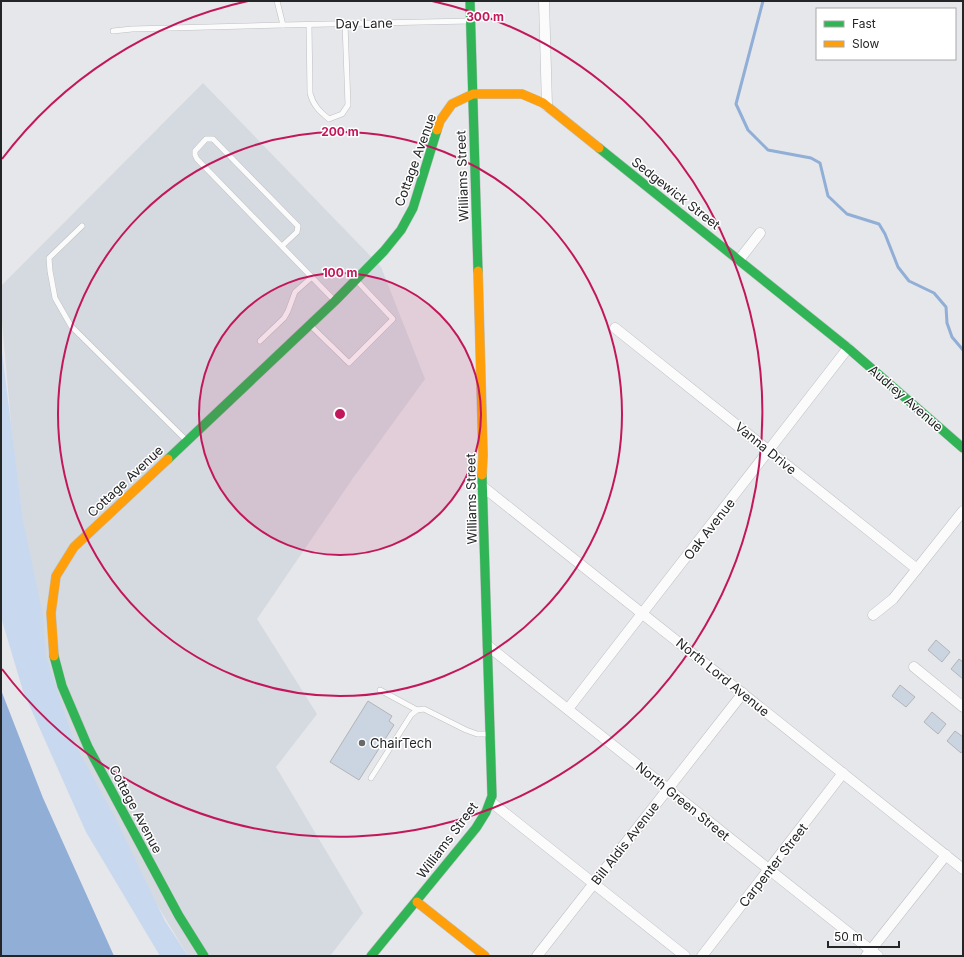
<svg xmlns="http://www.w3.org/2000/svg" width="964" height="957" viewBox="0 0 964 957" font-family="Inter,sans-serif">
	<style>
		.built { fill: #d5dae1 }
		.green { fill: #c8d9ef }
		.water { fill: #90aed6 }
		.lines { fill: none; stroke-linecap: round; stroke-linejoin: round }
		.stream { stroke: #90aed6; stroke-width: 3 }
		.building { fill: #cbd4e1; stroke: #b3b4b6 }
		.lane-casing { stroke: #bec0c2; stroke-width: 6 }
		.street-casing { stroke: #bec0c2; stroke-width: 11 }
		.fast-casing { stroke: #bec0c2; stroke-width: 10 }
		.slow-casing { stroke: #bec0c2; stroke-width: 10 }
		.lane { stroke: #fbfbfc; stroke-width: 5 }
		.street { stroke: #fbfbfc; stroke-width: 10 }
		.fast { stroke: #30b455; stroke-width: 9 }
		.slow { stroke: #ff9f0a; stroke-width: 9 }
		.ring { fill: none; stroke: #c2185b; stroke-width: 2 }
		.poi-dot { fill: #68696b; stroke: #fff; stroke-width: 1.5 }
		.labels { text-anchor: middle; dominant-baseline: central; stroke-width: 3; stroke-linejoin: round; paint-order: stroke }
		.street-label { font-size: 13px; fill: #242527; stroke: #fff }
		.poi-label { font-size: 13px; fill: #242527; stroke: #fff; text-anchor: start }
		.centre { fill: #c2185b; stroke: #fff; stroke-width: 2 }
		.ring-label { font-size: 12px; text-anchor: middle; font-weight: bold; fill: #c2185b; stroke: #fff; stroke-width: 3; stroke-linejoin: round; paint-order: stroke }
	</style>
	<rect width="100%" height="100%" fill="#e5e7ea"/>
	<!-- built -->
	<polygon class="built" points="203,83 381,267 425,379 353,478 257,619 317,714 276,767 363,913 330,956 188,956 90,794 44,687 21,535 1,311 1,286"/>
	<!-- green -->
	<polygon class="green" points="1,344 23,520 43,615 46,656 75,744 116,819 165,921 188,956 160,956 86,832 23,691 1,617"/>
	<!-- water -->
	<polygon class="water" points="1,690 43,798 114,956 1,956"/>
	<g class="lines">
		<!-- stream -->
		<polyline class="stream" points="763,1 736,104 748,130 768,150 811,158 820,163 828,196 847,214 879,224 885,234 898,267 909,281 934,293 946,307 947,323 952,337 963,350"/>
	</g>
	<!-- building -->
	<g class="building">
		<polygon points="936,640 950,652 942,662 928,650"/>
		<polygon points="959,659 963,662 963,679 951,669"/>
		<polygon points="900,685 915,697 906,707 892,696"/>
		<polygon points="368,701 392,716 389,721 394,725 359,780 330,762"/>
		<polygon points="932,712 946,724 938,734 924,722"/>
		<polygon points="955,731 963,737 963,750 961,753 947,741"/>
	</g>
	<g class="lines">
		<!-- lane casing -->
		<g class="lane-casing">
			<g id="lane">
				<polyline points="277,1 283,25 470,21"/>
				<path d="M309,25L310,93C313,105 319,111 329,119L342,114L348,105L345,24"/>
				<polyline points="113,31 132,29 283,25"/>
				<polyline points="82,226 49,258 50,271 55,298 71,326 186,440"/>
				<path d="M282,246L297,232L298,226L213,139H206L195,151V155L197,159C243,206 288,253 334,300"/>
				<polyline points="310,325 349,363 393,319 357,281"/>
				<polyline points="260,341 284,318 288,311 295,292 312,277"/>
				<polyline points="380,690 417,710"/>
				<polyline points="371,778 411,715 417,710 424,709 466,730 477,734 490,734"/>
			</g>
		</g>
		<!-- street casing -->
		<g class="street-casing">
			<g id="street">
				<polyline points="544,1 547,106"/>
				<polyline points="739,260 760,233"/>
				<polyline points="615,328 917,569"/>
				<polyline points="482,486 963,869"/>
				<polyline points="873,615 893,599 963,511"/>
				<polyline points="488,646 878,956"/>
				<polyline points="914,667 963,707"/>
				<polyline points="568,709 848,348"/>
				<polyline points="491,802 685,956"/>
				<polyline points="537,956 743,693"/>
				<polyline points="702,956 843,773"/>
				<polyline points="866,956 946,855"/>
			</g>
		</g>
		<!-- fast casing -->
		<g class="fast-casing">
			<g id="fast">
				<polyline points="470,1 478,271"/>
				<polyline points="599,148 848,348 963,448"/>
				<polyline points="168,459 335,301 384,251 401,230 413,208 437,130"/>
				<polyline points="54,656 62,686 88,747 179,916 204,956"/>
				<polyline points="371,956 476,828 486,812 492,796 482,475"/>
			</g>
		</g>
		<!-- slow casing -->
		<g class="slow-casing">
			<g id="slow">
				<polyline points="437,130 440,121 452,104 473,94 522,94 543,103 599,148"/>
				<polyline points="478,271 483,455 482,475"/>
				<polyline points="54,656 51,613 56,576 74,547 168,459"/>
				<polyline points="417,902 485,956"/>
			</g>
		</g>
		<!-- lane -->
		<use href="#lane" class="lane"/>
		<!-- street -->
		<use href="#street" class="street"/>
		<!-- fast -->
		<use href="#fast" class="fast"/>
		<!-- slow -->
		<use href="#slow" class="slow"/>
	</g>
	<!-- distance rings -->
	<circle cx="340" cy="414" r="141" fill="#c2185b" fill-opacity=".12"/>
	<g class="ring">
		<circle cx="340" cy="414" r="141"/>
		<circle cx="340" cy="414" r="282"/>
		<path d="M2 159A423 423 0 0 1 248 1M432 1A423 423 0 1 1 2 669"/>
	</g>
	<!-- markers -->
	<circle class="poi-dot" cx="362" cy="743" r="4"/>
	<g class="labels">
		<!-- street labels -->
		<g class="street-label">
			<text transform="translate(364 23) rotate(-1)">Day Lane</text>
			<text transform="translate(415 160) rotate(-70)">Cottage Avenue</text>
			<text transform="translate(462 176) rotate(-92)">Williams Street</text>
			<text transform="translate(676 193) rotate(38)">Sedgewick Street</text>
			<text transform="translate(906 398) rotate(41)">Audrey Avenue</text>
			<text transform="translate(766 448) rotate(39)">Vanna Drive</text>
			<text transform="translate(125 481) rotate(-43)">Cottage Avenue</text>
			<text transform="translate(471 499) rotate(-91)">Williams Street</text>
			<text transform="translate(709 529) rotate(-52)">Oak Avenue</text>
			<text transform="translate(723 677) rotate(39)">North Lord Avenue</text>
			<text transform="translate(683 801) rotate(39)">North Green Street</text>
			<text transform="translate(136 809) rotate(62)">Cottage Avenue</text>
			<text transform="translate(447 840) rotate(-53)">Williams Street</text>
			<text transform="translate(625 843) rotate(-52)">Bill Aldis Avenue</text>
			<text transform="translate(773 865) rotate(-52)">Carpenter Street</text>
		</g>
		<!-- poi labels -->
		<g class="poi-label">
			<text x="370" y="743">ChairTech</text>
		</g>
	</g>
	<circle cx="340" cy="414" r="6" class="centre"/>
	<g class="ring-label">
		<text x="485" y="21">300 m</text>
		<text x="340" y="136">200 m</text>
		<text x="340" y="277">100 m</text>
	</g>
	<!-- border -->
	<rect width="964" height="957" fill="none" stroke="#242527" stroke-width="4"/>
	<!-- legend -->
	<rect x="816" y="8" width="140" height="52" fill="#ffffff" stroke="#a7a8a9"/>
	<rect x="824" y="21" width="20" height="6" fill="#30b455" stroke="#a7a8a9"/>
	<text x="852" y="28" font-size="12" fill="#242527">Fast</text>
	<rect x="824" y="41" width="20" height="6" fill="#ff9f0a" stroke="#a7a8a9"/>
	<text x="852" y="48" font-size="12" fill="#242527">Slow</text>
	<!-- scale -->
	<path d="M828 941v6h71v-6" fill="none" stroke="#242527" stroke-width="2"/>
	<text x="834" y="941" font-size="12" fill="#242527" stroke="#ffffff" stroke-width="3" paint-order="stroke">50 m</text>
</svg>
